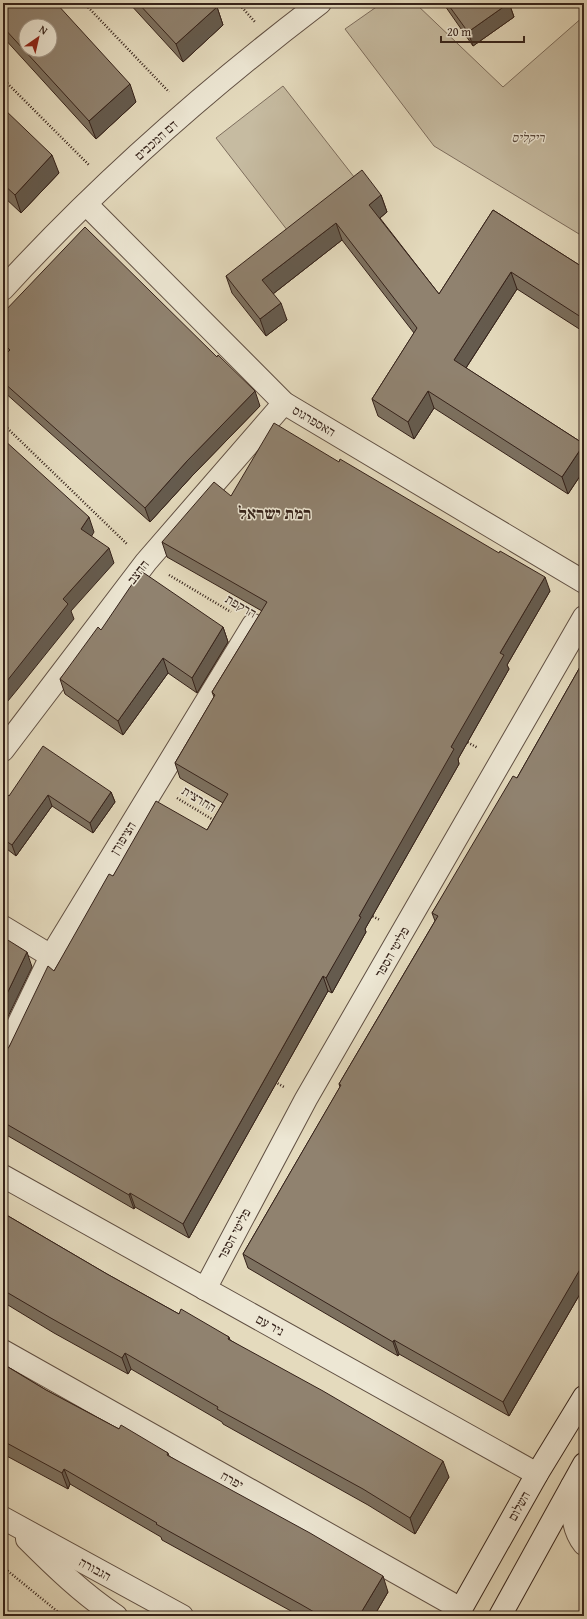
<svg xmlns="http://www.w3.org/2000/svg" width="587" height="1619" viewBox="0 0 587 1619" font-family="'Gentium Book Plus','Frank Ruhl Libre',serif">
	<style>
		.green { fill: #c6bba1; stroke: #7e6e5e }
		.lines { fill: none; stroke-linecap: round; stroke-linejoin: round }
		.street-casing { stroke: #615043; stroke-width: 24 }
		.secondary-casing { stroke: #35221a; stroke-width: 24 }
		.path { stroke: #35221a; stroke-width: 2.5; stroke-dasharray: 1 2; stroke-linecap: butt }
		.street { stroke: #ede7d4; stroke-width: 22 }
		.secondary { stroke: #ede7d4; stroke-width: 22 }
		.wall { fill: #7c705f; stroke: #35221a }
		.shaded-wall { fill: #655b4e; stroke: #35221a }
		.building { fill: #90826f; stroke: #35221a; fill-rule: evenodd }
		.labels { text-anchor: middle; dominant-baseline: central; stroke-width: 3; stroke-linejoin: round; paint-order: stroke }
		.park-label { font-size: 13px; font-style: italic; fill: #59483c; stroke: #ede7d4 }
		.street-label { font-size: 13px; fill: #35221a; stroke: #ede7d4 }
		.district-label { font-size: 17px; font-weight: bold; fill: #35221a; stroke: #ede7d4 }
	</style>
	<rect width="100%" height="100%" fill="#e4dabd"/>
	<filter id="stains"><feTurbulence type="fractalNoise" baseFrequency=".005" numOctaves="4"/><feColorMatrix values="0 0 0 0 .2 0 0 0 0 .09 0 0 0 0 .02 0 0 0 .5 -.17"/></filter>
	<radialGradient id="worn" r=".72"><stop offset=".6" stop-color="#630" stop-opacity="0"/><stop offset="1" stop-color="#630" stop-opacity=".3"/></radialGradient>
	<!-- green -->
	<g class="green">
		<polygon points="382,3 415,3 503,87 584,16 584,237 434,146 345,29"/>
		<polygon points="283,86 358,182 291,235 216,138"/>
	</g>
	<g class="lines">
		<!-- street casing -->
		<g class="street-casing">
			<g id="street">
				<polyline points="86,204 284,403 584,582"/>
				<path d="M3,289C99,184 207,89 320,3"/>
				<polyline points="3,750 146,562 284,403"/>
				<polyline points="3,927 51,956"/>
				<polyline points="3,1056 51,956 253,625"/>
				<polyline points="3,1176 537,1474"/>
				<polyline points="205,1289 306,1099 584,617"/>
				<polyline points="3,1351 461,1609"/>
				<path d="M572,1486C572,1506 571,1528 584,1544"/>
				<polyline points="3,1518 182,1616"/>
				<path d="M27,1539C55,1567 83,1594 116,1616"/>
			</g>
		</g>
		<!-- secondary casing -->
		<g class="secondary-casing">
			<g id="secondary">
				<polyline points="457,1616 537,1474 584,1397"/>
				<polyline points="500,1616 584,1464"/>
			</g>
		</g>
		<!-- path -->
		<g class="path">
			<polyline points="84,3 169,92"/>
			<polyline points="238,3 255,22"/>
			<polyline points="3,79 89,165"/>
			<polyline points="3,424 128,545"/>
			<polyline points="169,575 231,612"/>
			<polyline points="465,741 478,748"/>
			<polyline points="177,798 215,821"/>
			<polyline points="370,915 380,920"/>
			<polyline points="275,1082 284,1087"/>
			<polyline points="3,1567 63,1616"/>
		</g>
		<!-- street -->
		<use href="#street" class="street"/>
		<!-- secondary -->
		<use href="#secondary" class="secondary"/>
	</g>
	<!-- wall -->
	<g class="wall">
		<polygon points="3,3 136,102 96,139 3,37"/>
		<polygon points="129,3 213,3 217,7 223,25 183,62"/>
		<polygon points="443,3 509,3 514,17 473,46"/>
		<polygon points="3,108 59,173 21,213 3,196"/>
		<polygon points="381,195 387,212 380,218 439,294 493,210 584,268 584,332 517,289 466,368 584,444 584,470 568,494 434,408 414,439 378,416 372,399 414,333 342,240 273,294 287,320 266,336 232,293 226,276"/>
		<polygon points="3,313 260,406 192,476 150,522 3,391 3,357 5,355 3,353"/>
		<polygon points="231,496 550,591 507,665 509,669 458,759 459,764 365,929 366,932 332,993 328,991 189,1238 135,1207 134,1209 3,1133 3,1052 5,1052 9,1047 54,971 113,876 207,830 223,803 180,778 175,763 214,697 212,692 262,611 167,557 162,542"/>
		<polygon points="223,627 228,642 197,693 168,673 123,735 65,694 60,679 101,630"/>
		<polygon points="584,660 584,1287 509,1416 399,1354 398,1356 248,1268 243,1254 340,1087 339,1084 435,921 432,913 517,778"/>
		<polygon points="3,791 9,796 111,792 115,802 93,833 52,806 16,856 3,846"/>
		<polygon points="3,1213 107,1274 179,1314 229,1337 230,1340 449,1477 415,1534 368,1505 223,1424 222,1422 131,1369 128,1374 54,1333 3,1302"/>
		<polygon points="3,1364 46,1390 119,1429 168,1453 169,1456 388,1592 374,1616 300,1616 162,1540 161,1537 70,1484 68,1489 3,1454"/>
	</g>
	<!-- shaded-wall -->
	<g class="shaded-wall">
		<polygon points="509,3 514,17 473,46 468,32"/>
		<polygon points="217,7 223,25 183,62 176,44"/>
		<polygon points="130,84 136,102 96,139 89,121"/>
		<polygon points="52,155 59,173 21,213 15,195"/>
		<polygon points="381,195 387,212 375,222 369,205"/>
		<polygon points="336,223 342,240 269,297 262,280"/>
		<polygon points="511,272 517,289 460,377 454,360"/>
		<polygon points="281,303 287,320 266,336 260,319"/>
		<polygon points="255,391 260,406 192,476 150,522 145,508 187,461"/>
		<polygon points="428,391 434,408 414,439 408,422"/>
		<polygon points="584,444 584,470 568,494 562,477"/>
		<polygon points="89,517 94,532 87,544 81,529"/>
		<polygon points="109,548 114,563 71,611 74,619 17,690 3,707 3,686 11,675 63,599"/>
		<polygon points="545,577 550,591 507,665 509,669 458,759 459,764 365,929 366,932 332,993 326,978 359,916 451,747 500,653"/>
		<polygon points="223,627 228,642 197,693 192,678"/>
		<polygon points="163,658 168,673 123,735 118,721"/>
		<polygon points="111,792 115,802 93,833 90,823"/>
		<polygon points="48,795 52,806 16,856 12,845"/>
		<polygon points="27,952 32,967 3,1027 3,1002"/>
		<polygon points="323,976 328,991 189,1238 183,1224"/>
		<polygon points="130,1193 135,1207 134,1209 129,1195"/>
		<polygon points="584,1260 584,1287 509,1416 503,1402"/>
		<polygon points="394,1340 399,1354 398,1356 393,1342"/>
		<polygon points="125,1353 131,1369 128,1374 122,1358"/>
		<polygon points="443,1461 449,1477 415,1534 410,1518"/>
		<polygon points="64,1469 70,1484 68,1489 62,1473"/>
		<polygon points="383,1576 388,1592 374,1616 359,1616"/>
	</g>
	<!-- building -->
	<g class="building">
		<path d="M3,3H56L130,84L89,121L3,27ZM26,26H50V50H26Z"/>
		<polygon points="138,3 213,3 217,7 176,44"/>
		<polygon points="447,3 509,3 468,32"/>
		<polygon points="3,108 52,155 15,195 3,184"/>
		<polygon points="362,170 381,195 369,205 439,294 493,210 584,268 584,319 511,272 454,360 584,444 562,477 428,391 408,422 372,399 417,328 336,223 262,280 281,303 260,319 226,276"/>
		<polygon points="85,227 217,357 218,355 255,391 187,461 145,508 3,382 3,357 10,350 3,343 3,313"/>
		<polygon points="274,423 339,462 340,459 499,553 500,551 545,577 500,653 504,655 451,747 454,749 359,916 361,917 326,978 323,976 183,1224 130,1193 129,1195 3,1122 3,1052 5,1052 9,1047 48,966 54,971 109,874 113,876 156,801 207,830 228,794 175,763 215,695 212,692 267,602 162,542 214,482 231,496"/>
		<polygon points="3,439 89,517 81,529 109,548 63,599 68,604 3,686"/>
		<polygon points="141,571 223,627 192,678 163,658 118,721 60,679 98,627 101,630"/>
		<polygon points="584,660 584,1260 581,1265 582,1266 503,1402 394,1340 393,1342 243,1254 341,1085 339,1084 438,916 432,913 513,776 517,778"/>
		<polygon points="43,746 111,792 90,823 48,795 12,845 3,839 3,791 9,796"/>
		<polygon points="3,937 27,952 3,1002"/>
		<polygon points="3,1213 107,1274 179,1314 181,1309 229,1337 228,1339 323,1391 443,1461 410,1518 363,1489 217,1409 218,1407 125,1353 122,1358 49,1317 3,1290"/>
		<polygon points="3,1364 46,1390 119,1429 121,1425 168,1453 167,1455 310,1533 383,1576 359,1616 321,1616 302,1605 156,1524 157,1523 64,1469 62,1473 3,1441"/>
	</g>
	<g class="labels">
		<!-- park labels -->
		<g class="park-label">
			<text x="528" y="137">ריקליס</text>
		</g>
		<!-- street labels -->
		<g class="street-label">
			<text transform="translate(156 140) rotate(-42)">דם המכבים</text>
			<text transform="translate(314 421) rotate(31)">האספרגוס</text>
			<text transform="translate(138 572) rotate(-52)">החצב</text>
			<text transform="translate(241 606) rotate(30)">הרקפת</text>
			<text transform="translate(199 799) rotate(31)">החרצית</text>
			<text transform="translate(123 838) rotate(-58)">הציפורן</text>
			<text transform="translate(392 952) rotate(-60)">פליטי הספר</text>
			<text transform="translate(234 1234) rotate(-62)">פליטי הספר</text>
			<text transform="translate(270 1325) rotate(29)">ניר עם</text>
			<text transform="translate(232 1480) rotate(29)">יפרח</text>
			<text transform="translate(519 1506) rotate(-61)">השלום</text>
			<text transform="translate(95 1569) rotate(29)">הגבורה</text>
		</g>
		<!-- district labels -->
		<g class="district-label">
			<text x="275" y="512">רמת ישראל</text>
		</g>
	</g>
	<!-- margin -->
	<rect width="587" height="1619" fill="none" stroke="#e4dabd" stroke-width="16"/>
	<rect x="4" y="4" width="579" height="1611" fill="none" stroke="#35221a" stroke-width="2"/>
	<rect x="8" y="8" width="571" height="1603" fill="none" stroke="#35221a"/>
	<!-- north arrow -->
	<g transform="translate(38 38) rotate(34)"><circle r="19" fill="#ede7d4" stroke="#a3988a"/>
	<path d="M0-3L7 15L0 10L-7 15Z" fill="#8f2418"/>
	<text y="-6" font-size="11" font-weight="bold" text-anchor="middle" fill="#35221a">N</text>
	</g>
	<!-- scale -->
	<path d="M441 36v6h83v-6" fill="none" stroke="#35221a" stroke-width="2"/>
	<text x="447" y="36" font-size="12" fill="#35221a" stroke="#ede7d4" stroke-width="3" paint-order="stroke">20 m</text>
	<rect width="100%" height="100%" filter="url(#stains)"/>
	<rect width="100%" height="100%" fill="url(#worn)"/>
</svg>
